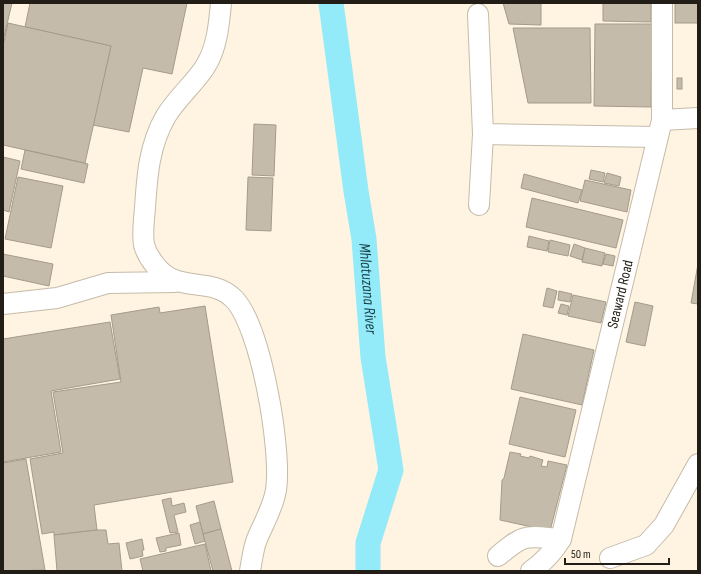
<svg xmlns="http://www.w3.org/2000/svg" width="701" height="574" viewBox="0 0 701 574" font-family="'Sofia Sans Condensed',sans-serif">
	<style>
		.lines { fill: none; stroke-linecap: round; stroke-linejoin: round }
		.river { stroke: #93eaf9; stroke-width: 25 }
		.building { fill: #c5bbaa; stroke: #a59b8a }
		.minor-casing { stroke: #c5bbaa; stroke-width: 22 }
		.minor { stroke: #fff; stroke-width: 20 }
		.labels { text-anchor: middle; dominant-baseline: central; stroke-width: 3; stroke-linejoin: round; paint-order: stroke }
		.street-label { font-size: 15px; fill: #221e17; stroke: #fef4e1 }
		.water-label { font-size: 16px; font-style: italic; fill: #163f46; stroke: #fef4e1 }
	</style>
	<rect width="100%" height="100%" fill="#fef4e1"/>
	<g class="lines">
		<!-- river -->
		<path class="river" id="s1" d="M331,3L356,191L364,239L373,357L391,470L368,543V571"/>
	</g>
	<!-- building -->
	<g class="building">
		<polygon points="3,3 12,3 3,41"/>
		<polygon points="30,3 187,3 172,74 143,68 129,132 93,125 111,46 25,27"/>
		<polygon points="503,3 541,3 541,25 509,24"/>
		<polygon points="603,3 651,3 651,22 603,21"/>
		<rect x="675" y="3" width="23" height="20"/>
		<polygon points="8,23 111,46 85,163 3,145 3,46"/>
		<polygon points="595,24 652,24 651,107 594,106"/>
		<polygon points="513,28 590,28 591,103 528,103"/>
		<rect x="677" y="78" width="5" height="11"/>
		<polygon points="254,124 276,125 274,176 252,175"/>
		<polygon points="25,150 88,164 84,183 21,169"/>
		<polygon points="3,157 20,161 9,212 3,210"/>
		<polygon points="591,170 605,173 603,182 589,179"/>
		<polygon points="607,173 621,177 619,186 604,183"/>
		<polygon points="524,174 582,190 578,203 521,188"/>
		<polygon points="18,177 63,186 51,248 5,239"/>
		<polygon points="248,177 273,178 271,231 246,230"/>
		<polygon points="585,180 631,190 627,212 580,201"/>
		<polygon points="532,198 623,220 616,248 526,227"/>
		<polygon points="529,236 549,241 547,251 527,247"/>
		<polygon points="550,240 570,245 568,256 548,252"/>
		<polygon points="574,244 585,248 582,260 570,256"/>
		<polygon points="585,248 605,253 602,266 582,262"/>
		<polygon points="3,254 53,264 49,286 3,276"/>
		<polygon points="606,254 615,256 613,266 603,264"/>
		<polygon points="698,264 698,304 691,303"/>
		<polygon points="547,288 557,291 553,308 543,306"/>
		<polygon points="559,291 572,294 570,302 558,300"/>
		<polygon points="573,295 606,302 601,323 568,316"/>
		<polygon points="635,302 653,306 645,346 626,342"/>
		<polygon points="561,304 569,306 567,315 558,313"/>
		<polygon points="205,306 233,482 94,505 97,530 54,535 54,532 42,534 30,459 63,453 53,392 121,382 111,315 159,307 160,313"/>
		<polygon points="110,322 120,379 51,391 61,452 3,462 3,339"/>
		<polygon points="523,334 594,350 582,405 511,389"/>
		<polygon points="520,397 576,410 565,457 509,444"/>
		<polygon points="510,452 521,454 520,456 529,458 530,456 543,460 541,466 547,467 548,461 567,465 550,531 500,520 502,480 504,478"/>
		<polygon points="26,459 45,570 3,571 3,463"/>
		<polygon points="171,498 172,506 184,503 186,512 174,515 178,532 170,533 162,500"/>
		<polygon points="214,501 221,529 203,534 196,506"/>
		<polygon points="200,522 205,541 195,544 190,525"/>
		<polygon points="221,529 232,571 213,571 203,534"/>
		<polygon points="97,530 106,530 108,544 119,543 122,571 57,571 54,535"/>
		<polygon points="179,533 181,545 166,548 166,551 160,552 156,538"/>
		<polygon points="142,539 144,550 142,550 143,556 130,559 126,543"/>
		<polygon points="205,544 211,571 143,571 140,559"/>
	</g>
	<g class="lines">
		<!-- minor casing -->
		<g class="minor-casing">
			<g id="minor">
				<path d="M221,3C219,25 217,48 205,67C194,84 177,98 166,116C149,145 147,176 145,208C144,220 142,233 144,245C146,252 150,259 155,265C177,295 211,275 234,299C261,327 282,450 276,490C273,508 264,522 257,539C253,549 252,560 250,571"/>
				<polyline points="478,14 483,134 657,137"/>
				<polyline points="662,120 698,118"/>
				<polyline points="479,205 483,134"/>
				<polyline points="3,304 57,298 108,283 175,282"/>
				<path d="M498,556C525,533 525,536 561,539"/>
				<polyline points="610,558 646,545 664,525 698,464"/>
				<path id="s2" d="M531,571C544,562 553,552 561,539L662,120V3"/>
			</g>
		</g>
		<!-- minor -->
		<use href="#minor" class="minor"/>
	</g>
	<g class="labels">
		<!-- street labels -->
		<g class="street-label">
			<text stroke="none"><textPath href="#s2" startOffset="296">Seaward Road</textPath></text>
		</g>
		<!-- water labels -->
		<g class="water-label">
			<text stroke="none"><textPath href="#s1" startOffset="288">Mhlatuzana River</textPath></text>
		</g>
	</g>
	<!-- border -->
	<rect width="701" height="574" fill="none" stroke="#221e17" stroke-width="8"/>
	<!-- scale -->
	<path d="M565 558v6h104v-6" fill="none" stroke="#221e17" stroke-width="2"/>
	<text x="571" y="558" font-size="12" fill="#221e17" stroke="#fef4e1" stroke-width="3" paint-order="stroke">50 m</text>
</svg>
